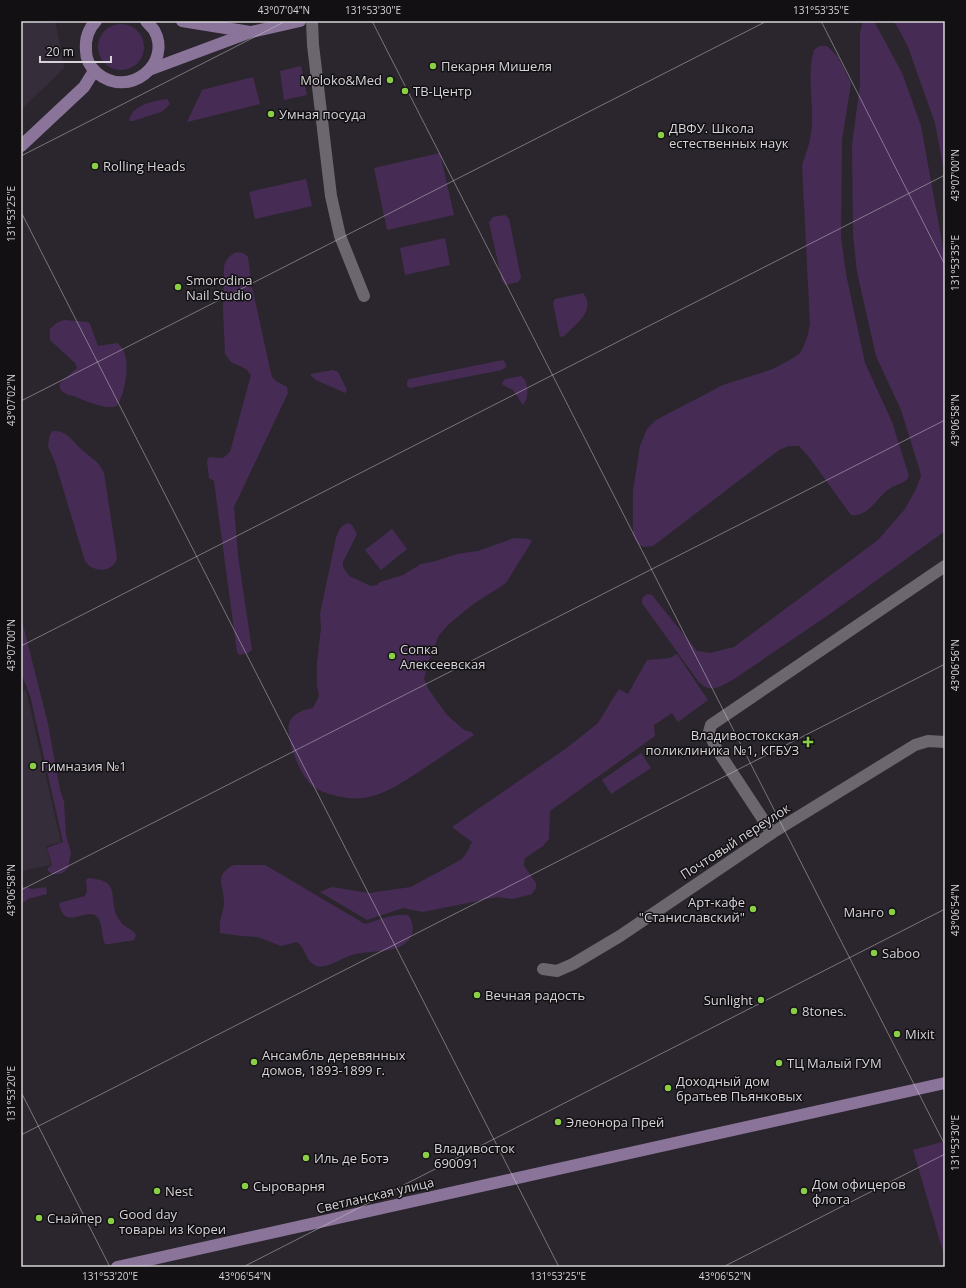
<svg xmlns="http://www.w3.org/2000/svg" width="966" height="1288" viewBox="0 0 966 1288" font-family="'Open Sans',sans-serif">
	<style>
		.built { fill: #352d3a }
		.green { fill: #462c55 }
		.lines { fill: none; stroke-linecap: round; stroke-linejoin: round }
		.street { stroke: #6c676f; stroke-width: 12 }
		.primary { stroke: #8b7499; stroke-width: 12 }
		.ticks { fill: none; stroke: #d7d4d9; stroke-width: 1; stroke-opacity: 0.45 }
		.poi-dot { fill: #8ace48; stroke: #121013; stroke-width: 1.5 }
		.labels { text-anchor: middle; dominant-baseline: central; stroke-width: 3; stroke-linejoin: round; paint-order: stroke }
		.poi-label { font-size: 13px; fill: #d7d4d9; stroke: #121013; text-anchor: start }
		.street-label { font-size: 13px; fill: #d7d4d9; stroke: #121013 }
		.neatline { fill: none; stroke: #d7d4d9; stroke-width: 1.5 }
		.ticks-label { font-size: 10px; text-anchor: middle; fill: #d7d4d9 }
	</style>
	<rect width="100%" height="100%" fill="#2b262d"/>
	<!-- built -->
	<g class="built">
		<polygon points="21,21 55,21 62,54 64,68 21,110"/>
		<polygon points="26,690 61,842 46,846 51,865 21,871 21,691"/>
	</g>
	<!-- green -->
	<g class="green">
		<path d="M863,21H874L902,73L921,126L945,259V531L827,616L734,679C721,686 711,695 698,681L642,603V598L647,594L652,595L697,651L710,653L734,647L878,540L905,509L916,489L921,476L920,471L901,410L876,356L857,272L853,235L852,145L860,84V32Z"/>
		<polygon points="893,21 945,21 945,177 935,123 908,47 897,26"/>
		<circle cx="121" cy="47" r="23"/>
		<path d="M819,46H827L838,57L851,83L842,140L841,237L846,274L865,363L892,422L909,476C905,484 896,484 889,489C876,498 869,517 851,515L809,457L799,446H789L779,450L653,546L643,547L638,544L633,535V491L640,446L647,429L656,420L723,385L773,369L795,357L801,352L807,338L810,324L802,165C807,151 812,137 812,122C813,97 807,74 814,50Z"/>
		<polygon points="301,66 307,95 284,100 280,71"/>
		<polygon points="253,77 260,104 187,122 202,90"/>
		<path d="M167,99L170,104L165,109L161,112L133,121H129C131,105 154,101 167,99Z"/>
		<polygon points="440,153 454,215 387,230 374,168"/>
		<polygon points="306,179 312,206 255,219 249,192"/>
		<polygon points="505,215 509,219 521,278 518,282 505,285 502,281 489,222 493,217"/>
		<polygon points="445,238 450,265 405,275 400,248"/>
		<path d="M237,252L243,253L248,257L251,282L270,369L272,377L276,381L287,387L288,393L234,507L238,556L252,650L248,653L239,655L237,652L214,481L209,478L207,461L209,457L223,458L230,452L251,375L246,369L231,362L225,354L223,309L224,267C226,258 229,256 237,252Z"/>
		<path d="M583,293C597,310 575,325 564,336L560,337L553,303L555,299Z"/>
		<path d="M65,320L88,322L90,324L98,346L117,343C133,353 126,392 117,406C104,410 86,401 74,396C71,395 67,395 65,393C60,391 59,387 60,383L77,368L75,363L50,340V329L58,322Z"/>
		<polygon points="503,360 506,364 506,367 502,370 410,388 407,386 407,382 409,379"/>
		<polygon points="333,370 338,372 347,390 346,392 345,393 316,380 311,376 311,374"/>
		<path d="M521,376L525,380C528,388 529,397 523,405L513,390L503,385L502,383L505,379Z"/>
		<path d="M53,431C67,430 73,442 82,450C91,458 99,461 104,473L117,558C113,573 93,573 85,561L55,462L48,446L50,434Z"/>
		<path d="M348,523L352,525L357,534L343,562V567L349,576L371,586L377,585L380,582L403,575L421,564L436,561L457,554L478,551L514,538L528,539L532,541L506,583L472,605L449,624L439,635L428,663L424,679L429,690L447,715L464,730L471,732L474,735C458,746 442,756 426,767C407,779 386,795 363,798C348,800 326,795 314,787C301,779 283,734 290,721C295,712 304,710 313,708L319,696L317,685V663L321,628L320,614L336,538C339,530 340,526 348,523Z"/>
		<polygon points="392,529 407,549 381,570 365,550"/>
		<polygon points="21,617 48,724 60,790 64,802 66,835 71,853 68,868 64,872 60,874 52,874 48,871 48,868 52,865 47,848 63,842 30,695 21,673"/>
		<polygon points="677,654 708,700 678,722 672,713 654,725 655,736 550,811 549,839 543,846 525,858 524,861 524,866 536,883 536,888 532,894 513,899 497,897 423,912 403,908 367,920 320,892 332,887 369,893 411,887 462,859 467,852 472,842 452,827 568,747 598,723 619,689 628,694 647,660 670,658"/>
		<polygon points="641,753 651,768 611,794 602,780"/>
		<path d="M234,865H265L365,924C377,920 396,913 408,915C412,920 414,927 412,933C406,956 369,949 352,955C342,958 326,969 317,966C305,962 306,948 297,942L281,946L258,937L242,936L220,933C220,930 220,927 220,924C220,918 224,910 224,902C224,885 213,875 234,865Z"/>
		<path d="M88,878C123,881 107,896 118,918C123,928 132,928 136,935L134,940L110,944H105C101,936 103,919 95,915C84,909 64,931 59,903L85,896L87,891L86,880Z"/>
		<polygon points="21,886 32,889 46,887 47,894 28,899 21,904"/>
		<polygon points="945,1141 945,1258 913,1150"/>
	</g>
	<g class="lines">
		<!-- street -->
		<g class="street">
			<polyline points="312,21 313,45 331,196 340,236 364,296"/>
			<polyline points="772,833 716,748 709,732 711,725 945,566"/>
			<polyline points="543,969 557,971 573,964 620,936 772,833 915,745 928,741 945,742"/>
		</g>
		<!-- primary -->
		<g class="primary">
			<path d="M96,21C88,29 85,40 86,51C86,59 90,67 97,73C129,100 173,63 154,30C152,27 148,24 146,21"/>
			<polyline points="182,21 250,32"/>
			<polyline points="149,70 251,32 300,21"/>
			<polyline points="21,146 84,87 94,71"/>
			<polyline points="117,1267 945,1083"/>
		</g>
	</g>
	<!-- ticks -->
	<path class="ticks" d="M372,21L945,1145M821,21L945,265M21,156L286,21M21,212L559,1267M21,401L767,21M21,646L945,175M21,890L945,420M21,1092L110,1267M21,1135L945,664M243,1267L945,909M723,1267L945,1154"/>
	<!-- markers -->
	<g class="poi-dot">
		<circle cx="433" cy="66" r="4"/>
		<circle cx="390" cy="80" r="4"/>
		<circle cx="405" cy="91" r="4"/>
		<circle cx="271" cy="114" r="4"/>
		<circle cx="661" cy="135" r="4"/>
		<circle cx="95" cy="166" r="4"/>
		<circle cx="178" cy="287" r="4"/>
		<circle cx="392" cy="656" r="4"/>
		<path d="M806 736h4v4h4v4h-4v4h-4v-4h-4v-4h4z"/>
		<circle cx="33" cy="766" r="4"/>
		<circle cx="753" cy="909" r="4"/>
		<circle cx="892" cy="912" r="4"/>
		<circle cx="874" cy="953" r="4"/>
		<circle cx="477" cy="995" r="4"/>
		<circle cx="761" cy="1000" r="4"/>
		<circle cx="794" cy="1011" r="4"/>
		<circle cx="897" cy="1034" r="4"/>
		<circle cx="254" cy="1062" r="4"/>
		<circle cx="779" cy="1063" r="4"/>
		<circle cx="668" cy="1088" r="4"/>
		<circle cx="558" cy="1122" r="4"/>
		<circle cx="426" cy="1155" r="4"/>
		<circle cx="306" cy="1158" r="4"/>
		<circle cx="245" cy="1186" r="4"/>
		<circle cx="157" cy="1191" r="4"/>
		<circle cx="804" cy="1191" r="4"/>
		<circle cx="39" cy="1218" r="4"/>
		<circle cx="111" cy="1221" r="4"/>
	</g>
	<g class="labels">
		<!-- poi labels -->
		<g class="poi-label">
			<text x="441" y="66">Пекарня Мишеля</text>
			<text x="382" y="80" text-anchor="end">Moloko&amp;Med</text>
			<text x="413" y="91">ТВ-Центр</text>
			<text x="279" y="114">Умная посуда</text>
			<text x="669" y="128">ДВФУ. Школа<tspan x="669" dy="15">естественных наук</tspan></text>
			<text x="103" y="166">Rolling Heads</text>
			<text x="186" y="280">Smorodina<tspan x="186" dy="15">Nail Studio</tspan></text>
			<text x="400" y="649">Сопка<tspan x="400" dy="15">Алексеевская</tspan></text>
			<text x="799" y="735" text-anchor="end">Владивостокская<tspan x="799" dy="15">поликлиника №1, КГБУЗ</tspan></text>
			<text x="41" y="766">Гимназия №1</text>
			<text x="745" y="902" text-anchor="end">Арт-кафе<tspan x="745" dy="15">"Станиславский"</tspan></text>
			<text x="884" y="912" text-anchor="end">Манго</text>
			<text x="882" y="953">Saboo</text>
			<text x="485" y="995">Вечная радость</text>
			<text x="753" y="1000" text-anchor="end">Sunlight</text>
			<text x="802" y="1011">8tones.</text>
			<text x="905" y="1034">Mixit</text>
			<text x="262" y="1055">Ансамбль деревянных<tspan x="262" dy="15">домов, 1893-1899 г.</tspan></text>
			<text x="787" y="1063">ТЦ Малый ГУМ</text>
			<text x="676" y="1081">Доходный дом<tspan x="676" dy="15">братьев Пьянковых</tspan></text>
			<text x="566" y="1122">Элеонора Прей</text>
			<text x="434" y="1148">Владивосток<tspan x="434" dy="15">690091</tspan></text>
			<text x="314" y="1158">Иль де Ботэ</text>
			<text x="812" y="1184">Дом офицеров<tspan x="812" dy="15">флота</tspan></text>
			<text x="253" y="1186">Сыроварня</text>
			<text x="165" y="1191">Nest</text>
			<text x="119" y="1214">Good day<tspan x="119" dy="15">товары из Кореи</tspan></text>
			<text x="47" y="1218">Снайпер</text>
		</g>
		<!-- street labels -->
		<g class="street-label">
			<text transform="translate(735 841) rotate(-33)">Почтовый переулок</text>
			<text transform="translate(375 1195) rotate(-13)">Светланская улица</text>
		</g>
	</g>
	<!-- border -->
	<rect width="966" height="1288" fill="none" stroke="#121013" stroke-width="44"/>
	<!-- scale -->
	<path d="M40 56v6h71v-6" fill="none" stroke="#d7d4d9" stroke-width="2"/>
	<text x="46" y="56" font-size="12" fill="#d7d4d9" stroke="#121013" stroke-width="3" paint-order="stroke">20 m</text>
	<rect x="22" y="22" width="922" height="1244" class="neatline"/>
	<g class="ticks-label">
		<text x="284" y="14">43°07'04"N</text>
		<text x="373" y="14">131°53'30"E</text>
		<text x="821" y="14">131°53'35"E</text>
		<text transform="translate(955 175) rotate(-90)" y="4">43°07'00"N</text>
		<text transform="translate(11 214) rotate(-90)" y="4">131°53'25"E</text>
		<text transform="translate(955 263) rotate(-90)" y="4">131°53'35"E</text>
		<text transform="translate(11 400) rotate(-90)" y="4">43°07'02"N</text>
		<text transform="translate(955 420) rotate(-90)" y="4">43°06'58"N</text>
		<text transform="translate(11 645) rotate(-90)" y="4">43°07'00"N</text>
		<text transform="translate(955 665) rotate(-90)" y="4">43°06'56"N</text>
		<text transform="translate(11 890) rotate(-90)" y="4">43°06'58"N</text>
		<text transform="translate(955 910) rotate(-90)" y="4">43°06'54"N</text>
		<text transform="translate(11 1094) rotate(-90)" y="4">131°53'20"E</text>
		<text transform="translate(955 1143) rotate(-90)" y="4">131°53'30"E</text>
		<text x="110" y="1280">131°53'20"E</text>
		<text x="245" y="1280">43°06'54"N</text>
		<text x="558" y="1280">131°53'25"E</text>
		<text x="725" y="1280">43°06'52"N</text>
	</g>
</svg>
